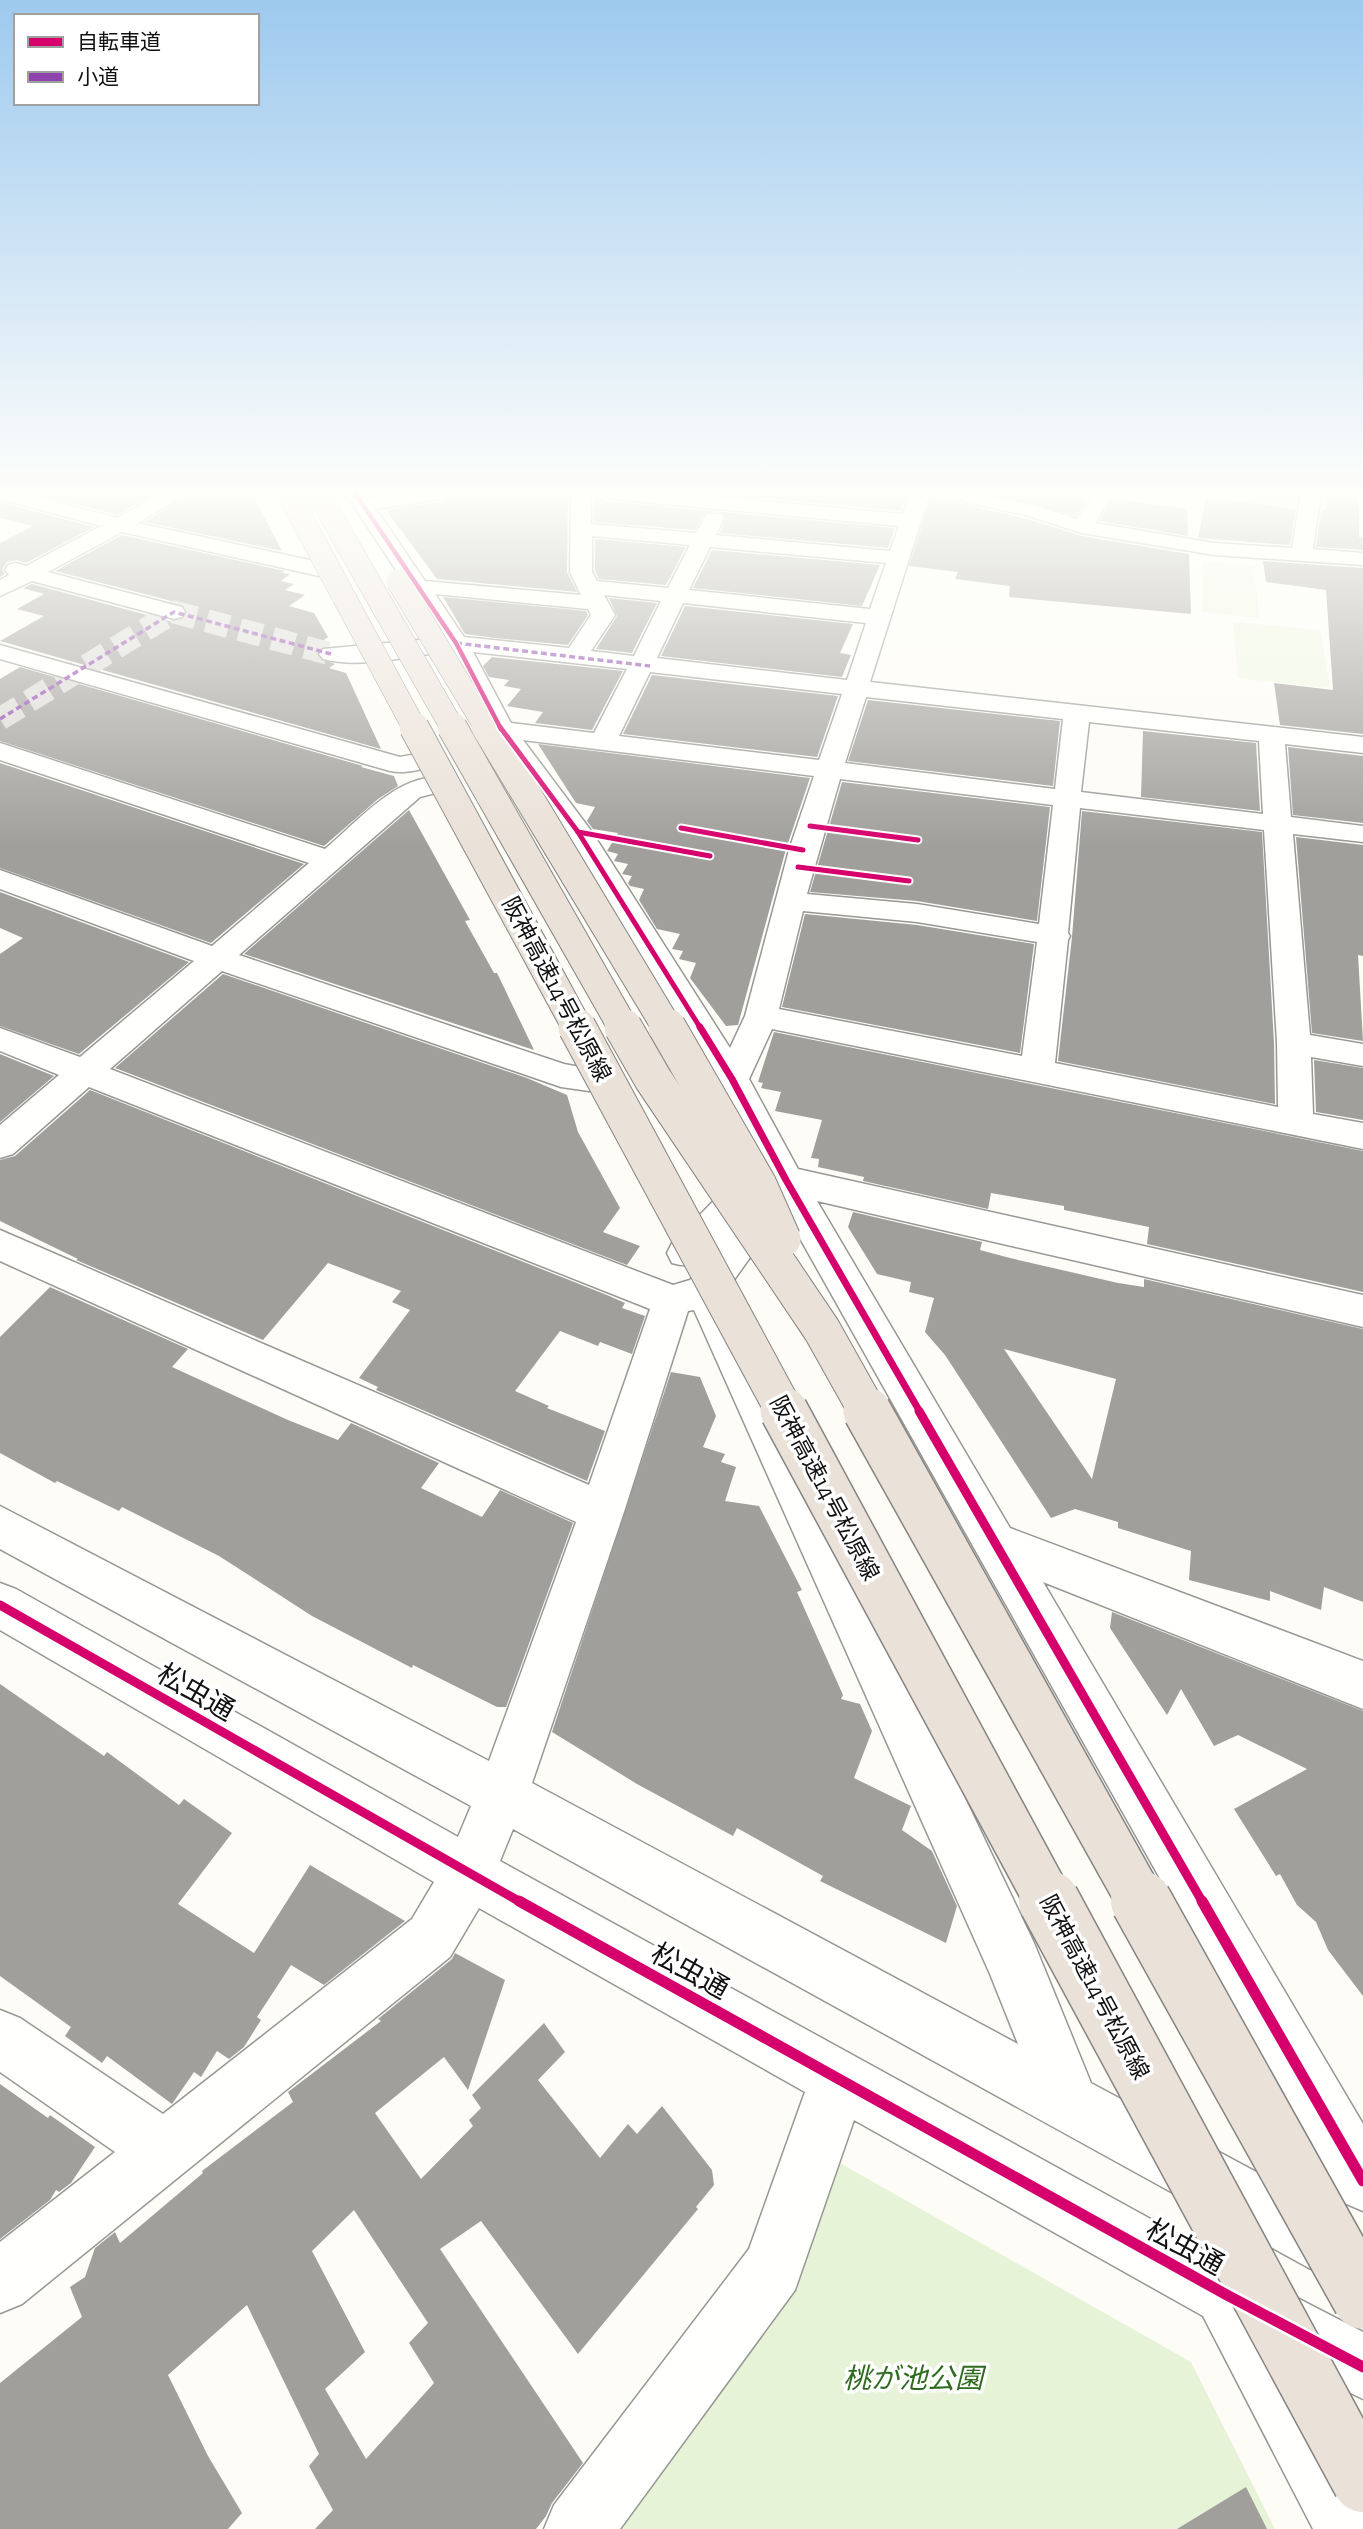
<svg xmlns="http://www.w3.org/2000/svg" width="1363" height="2529" viewBox="0 0 1363 2529" font-family="'Zilla Slab','Noto Sans JP',serif">
	<style>
		.green { fill: #e7f3d7 }
		.pitch { fill: #f0f6e1 }
		.building { fill: #a19f9c; fill-rule: evenodd }
		.lines { fill: none; stroke-linecap: round; stroke-linejoin: round }
		.minor-tunnel { stroke: #dad9d4; stroke-width: 23; stroke-dasharray: 23 11; stroke-linecap: butt }
		.minor-casing { stroke: #979795; stroke-width: 3 }
		.minor { fill: #fffffe; fill-rule: evenodd }
		.highway-bridge-far4-casing { stroke: #858482; stroke-width: 24; stroke-linecap: butt }
		.highway-bridge-far3-casing { stroke: #858482; stroke-width: 31; stroke-linecap: butt }
		.highway-bridge-far2-casing { stroke: #858482; stroke-width: 39; stroke-linecap: butt }
		.highway-bridge-far1-casing { stroke: #858482; stroke-width: 50; stroke-linecap: butt }
		.highway-bridge-casing { stroke: #858482; stroke-width: 63; stroke-linecap: butt }
		.highway-bridge-far4 { stroke: #eae1d8; stroke-width: 23 }
		.highway-bridge-far3 { stroke: #eae1d8; stroke-width: 29 }
		.highway-bridge-far2 { stroke: #eae1d8; stroke-width: 37 }
		.highway-bridge-far1 { stroke: #eae1d8; stroke-width: 47 }
		.highway-bridge { stroke: #eae1d8; stroke-width: 60 }
		.quiet { stroke: #8e44ad; stroke-width: 3.5; stroke-dasharray: 6 3.5; stroke-linecap: butt }
		.cycleway-far4-casing { stroke: #fff; stroke-width: 7 }
		.cycleway-far3-casing { stroke: #fff; stroke-width: 9 }
		.cycleway-far2-casing { stroke: #fff; stroke-width: 11 }
		.cycleway-far1-casing { stroke: #fff; stroke-width: 13 }
		.cycleway-casing { stroke: #fff; stroke-width: 16 }
		.cycleway-far4 { stroke: #d6006c; stroke-width: 4.5 }
		.cycleway-far3 { stroke: #d6006c; stroke-width: 5 }
		.cycleway-far2 { stroke: #d6006c; stroke-width: 7 }
		.cycleway-far1 { stroke: #d6006c; stroke-width: 9 }
		.cycleway { stroke: #d6006c; stroke-width: 11 }
		.labels { text-anchor: middle; dominant-baseline: central; stroke-width: 7; stroke-linejoin: round; paint-order: stroke }
		.street-label { font-size: 23px; fill: #111; stroke: #fff }
		.near-street-label { font-size: 28px; fill: #111; stroke: #fff }
		.near-park-label { font-size: 28px; font-style: italic; fill: #2f6b1f; stroke: #fff }
	</style>
	<rect width="100%" height="100%" fill="#fdfcf7"/>
	<!-- green -->
	<g class="green">
		<polygon points="1180,493 1303,493 1301,509"/>
		<polygon points="838,2162 1191,2362 1275,2529 612,2529"/>
	</g>
	<!-- pitch -->
	<g class="pitch">
		<polygon points="1202,561 1254,566 1259,618 1203,612"/>
		<polygon points="1233,622 1320,630 1330,688 1238,678"/>
	</g>
	<!-- building -->
	<g class="building">
		<polygon points="35,493 157,493 117,515"/>
		<polygon points="191,493 253,495 282,551 145,522"/>
		<polygon points="454,493 568,493 567,572 577,592 437,579 386,510 441,502"/>
		<polygon points="711,493 890,493 907,495 901,511"/>
		<polygon points="990,493 1091,493 1076,516"/>
		<polygon points="1327,493 1359,493 1359,537 1363,537 1363,550 1316,547 1321,512 1326,509"/>
		<polygon points="594,495 611,502 715,511 705,513 695,530 594,522"/>
		<polygon points="931,497 1024,518 1082,536 1189,554 1191,614 1009,597 1010,586 955,579 958,572 909,566"/>
		<polygon points="1206,497 1296,509 1290,545 1198,538"/>
		<polygon points="1113,499 1187,509 1188,536 1099,521"/>
		<polygon points="0,502 94,527 26,563 17,560 7,562 2,570 5,574 0,577 0,543 33,526 0,518"/>
		<polygon points="722,512 895,528 888,548 720,533 726,519"/>
		<polygon points="122,535 285,571 282,573 290,574 281,581 294,584 285,590 305,595 289,606 314,613 328,637 305,654 335,664 329,668 346,673 381,749 0,641 44,616 17,609 44,594 23,588 32,584 173,622 184,618 187,611 183,604 55,571"/>
		<polygon points="595,539 686,547 666,585 599,579 595,571"/>
		<polygon points="712,550 880,565 862,606 693,588"/>
		<polygon points="1263,561 1363,568 1363,734 1280,725 1274,683 1333,690 1326,590 1266,582"/>
		<polygon points="443,597 586,611 588,615 568,645 495,638 465,634"/>
		<polygon points="609,598 657,603 632,653 596,649 617,616"/>
		<polygon points="685,606 853,624 840,653 851,655 842,677 661,656"/>
		<polygon points="492,657 623,671 592,730 535,723 543,712 507,706 521,689 504,686 509,680 489,677 483,666"/>
		<polygon points="20,667 363,766 361,767 394,776 398,786 378,799 324,846 0,741 0,679"/>
		<polygon points="652,675 838,696 817,757 623,734"/>
		<polygon points="868,700 1060,721 1053,786 848,761"/>
		<polygon points="1143,731 1256,743 1260,811 1141,797"/>
		<polygon points="538,744 810,778 786,849 738,1025 726,1026 690,978 696,963 679,959 683,951 672,949 680,934 657,929 639,900 644,889 630,886 628,883 632,876 622,874 628,864 614,861 618,854 607,851 618,833 593,829 587,821 595,807 576,803"/>
		<polygon points="1288,747 1363,756 1363,823 1293,815"/>
		<polygon points="0,763 304,864 211,943 0,868"/>
		<polygon points="842,782 1050,807 1037,921 917,901 810,892"/>
		<polygon points="409,810 470,920 465,921 494,973 497,973 534,1050 244,954"/>
		<polygon points="1082,811 1262,832 1274,1043 1275,1104 1058,1061 1072,937"/>
		<polygon points="1296,837 1363,845 1363,956 1358,955 1363,1041 1312,1033"/>
		<polygon points="0,892 189,962 79,1054 0,1026 0,954 23,938 0,928"/>
		<polygon points="805,914 917,925 1034,944 1020,1053 782,1007"/>
		<polygon points="223,974 527,1078 567,1095 578,1132 620,1208 603,1232 640,1246 627,1265 115,1068"/>
		<polygon points="774,1032 1363,1151 1363,1292 1147,1244 1149,1227 1064,1210 1064,1206 991,1193 988,1209 863,1181 864,1177 818,1167 819,1159 811,1158 822,1120 775,1111 781,1092 761,1088 763,1083 758,1082"/>
		<polygon points="0,1054 54,1076 0,1122"/>
		<polygon points="1314,1060 1363,1068 1363,1120 1316,1112"/>
		<polygon points="90,1090 607,1295 625,1303 622,1308 645,1316 632,1354 600,1342 598,1346 560,1331 515,1391 549,1406 547,1408 605,1431 587,1481 376,1390 378,1387 359,1378 410,1310 392,1302 401,1291 328,1263 263,1340 76,1260 78,1259 0,1221 0,1160 15,1156"/>
		<path d="M853,1212L982,1242L980,1250L1010,1258L1118,1283L1144,1287V1279L1363,1329V1602L1324,1587L1321,1610L1270,1591V1601L1189,1580L1191,1551L1118,1528V1522L1075,1509L1051,1518L945,1355L925,1332L934,1298L909,1292L911,1282L877,1274L848,1227ZM1004,1349L1116,1379L1092,1479Z"/>
		<polygon points="50,1287 188,1349 172,1367 288,1420 338,1440 351,1423 439,1463 421,1488 482,1517 500,1490 573,1523 506,1707 497,1707 413,1665 412,1668 312,1616 219,1556 122,1507 119,1511 57,1481 55,1483 0,1453 0,1337"/>
		<polygon points="671,1372 700,1377 716,1416 703,1447 725,1454 721,1462 736,1467 725,1501 759,1506 802,1590 797,1592 843,1695 841,1699 860,1704 872,1731 854,1778 911,1806 902,1830 932,1851 957,1906 946,1943 820,1881 823,1876 737,1828 733,1836 637,1784 552,1732"/>
		<polygon points="1112,1612 1363,1711 1363,1996 1328,1950 1316,1922 1297,1905 1280,1874 1276,1876 1234,1809 1307,1769 1238,1735 1214,1746 1181,1689 1167,1715 1110,1628"/>
		<polygon points="0,1684 104,1756 107,1752 179,1805 184,1799 232,1833 178,1904 254,1953 310,1865 405,1921 324,1985 291,1965 257,2017 261,2020 244,2047 229,2059 217,2051 201,2077 194,2072 172,2104 107,2056 102,2063 65,2036 71,2027 0,1976"/>
		<path d="M455,1953L505,1980L468,2090L444,2057L375,2113L421,2179L473,2126L469,2120L481,2108L472,2095L544,2023L565,2052L538,2080L600,2158L628,2124L637,2134L662,2106L712,2170L714,2185L696,2207L698,2209L578,2354L481,2221L440,2249L583,2463L552,2503L546,2516L536,2529H315L333,2510L309,2466L319,2454L247,2305L168,2375L208,2456L242,2513L228,2529H0V2383L82,2317L70,2287L85,2277L95,2248L115,2232L120,2243L203,2173L202,2171L293,2102L288,2092L381,2021L378,2019L452,1959ZM354,2210L428,2323L409,2343L434,2383L366,2459L325,2389L365,2352L312,2251Z"/>
		<polygon points="0,2084 48,2118 50,2115 95,2147 71,2183 59,2192 56,2190 50,2200 0,2239"/>
		<polygon points="1246,2487 1267,2529 1177,2529"/>
	</g>
	<g class="lines">
		<!-- minor-tunnel -->
		<polyline class="minor-tunnel" points="0,719 174,612 331,654"/>
		<!-- minor casing -->
		<g class="minor-casing">
			<g id="minor">
				<polygon points="0,493 24,493 117,518 163,493 188,493 138,523 319,562 327,564 330,569 327,574 319,576 122,532 48,572 182,607 185,612 182,617 174,619 32,581 0,596 0,580 9,575 5,570 8,565 16,563 26,566 101,526 0,499"/>
				<path d="M345,493H365L369,498L401,493H451L441,499L376,509L425,581L581,595L570,572L571,493H591V524L696,533L707,514H721L724,518L716,535L890,551L899,526L611,499L601,493H677L903,514L910,493H930L870,682L1363,737V753L1285,744L1291,817L1363,826V842L1293,834L1310,1035L1363,1044V1066L1311,1057L1313,1114L1363,1123V1149L772,1029L749,1079L798,1169L1363,1295V1327L817,1201L1010,1528L1363,1661V1709L1043,1582L1363,2124V2211L1342,2202L784,1210L721,1298L727,1300L733,1311L1034,1943L1091,2083L1353,2224L1362,2246L1353,2268L1331,2277L1309,2268L513,1829L500,1861L1247,2272L1363,2332V2399L1300,2368L1363,2484V2529H1313L1203,2316L854,2120L795,2290L620,2529H544L554,2505L749,2249L805,2092L479,1908L450,1957L22,2304L0,2313V2242L115,2152L0,2072V2010L20,2018L163,2114L412,1919L434,1882L0,1630V1583L16,1589L458,1837L471,1806L0,1549V1506L489,1761L576,1522L0,1261V1230L589,1485L650,1309L89,1087L13,1154L0,1158V1125L59,1075L0,1051V1028L80,1057L194,961L0,889V870L212,946L309,863L0,760V743L325,849C354,825 402,769 443,779L447,785L443,791L420,797L239,955L564,1064L601,1071L606,1079L601,1087L589,1091L561,1087L222,971L110,1069L673,1285L690,1280L716,1246C702,1261 694,1270 672,1263L667,1253L672,1243L747,1167L759,1163L715,1080L565,834L489,730L448,651C409,656 361,669 323,659L319,654L323,649L441,638ZM592,536L690,545L668,588L597,581L592,572ZM710,547L886,563L870,609L689,590ZM435,594L588,609L591,615L569,648L464,637ZM604,595L661,601L634,656L591,651L615,615ZM683,603L866,623L847,680L657,658ZM473,652L627,669L594,733L511,723ZM650,672L842,694L819,760L619,736ZM866,697L1063,719L1055,789L845,763ZM1089,722L1259,741L1263,814L1081,792ZM523,740L814,776L789,850L745,1016L730,1048L592,832ZM840,779L1053,805L1039,924L917,904L807,894ZM1080,808L1264,830L1277,1043L1278,1107L1055,1063L1068,940L1070,936L1068,933ZM803,911L917,922L1037,942L1022,1056L779,1009ZM694,1310L990,1974L1018,2044L532,1783L624,1512L688,1311Z"/>
				<path d="M940,493C992,493 1028,503 1077,519L1094,493H1114L1095,523L1214,543L1292,548L1301,493H1321L1313,549L1363,553V565L1214,555L1082,533L1025,515L943,497Z"/>
				<path d="M0,645L400,757L422,753L431,755L435,761L431,767C418,770 403,774 390,771L0,659Z"/>
			</g>
		</g>
		<!-- minor -->
		<use href="#minor" class="minor"/>
		<!-- highway-bridge-far4 casing -->
		<g class="highway-bridge-far4-casing">
			<g id="highway-bridge-far4">
				<polyline points="288,493 415,729"/>
				<polyline points="318,493 453,729"/>
				<polyline points="398,581 487,729"/>
			</g>
		</g>
		<!-- highway-bridge-far3 casing -->
		<g class="highway-bridge-far3-casing">
			<g id="highway-bridge-far3">
				<polyline points="414,727 578,1029"/>
				<polyline points="452,727 624,1029"/>
				<polyline points="486,727 668,1029"/>
			</g>
		</g>
		<!-- highway-bridge-far2 casing -->
		<g class="highway-bridge-far2-casing">
			<g id="highway-bridge-far2">
				<polyline points="577,1027 785,1412"/>
				<polyline points="623,1027 653,1079 822,1330 868,1412"/>
				<polyline points="667,1027 758,1185 782,1239"/>
			</g>
		</g>
		<!-- highway-bridge-far1 casing -->
		<g class="highway-bridge-far1-casing">
			<g id="highway-bridge-far1">
				<polyline points="784,1411 1050,1903"/>
				<polyline points="867,1411 1142,1903"/>
			</g>
		</g>
		<!-- highway-bridge casing -->
		<g class="highway-bridge-casing">
			<g id="highway-bridge">
				<polyline points="1049,1901 1363,2482"/>
				<polyline points="1141,1901 1363,2299"/>
			</g>
		</g>
		<!-- highway-bridge-far4 -->
		<use href="#highway-bridge-far4" class="highway-bridge-far4"/>
		<!-- highway-bridge-far3 -->
		<use href="#highway-bridge-far3" class="highway-bridge-far3"/>
		<!-- highway-bridge-far2 -->
		<use href="#highway-bridge-far2" class="highway-bridge-far2"/>
		<!-- highway-bridge-far1 -->
		<use href="#highway-bridge-far1" class="highway-bridge-far1"/>
		<!-- highway-bridge -->
		<use href="#highway-bridge" class="highway-bridge"/>
		<!-- quiet -->
		<g class="quiet">
			<polyline points="456,643 650,666"/>
			<polyline points="0,719 174,612 331,654"/>
		</g>
		<!-- cycleway-far4 casing -->
		<g class="cycleway-far4-casing">
			<polyline id="cycleway-far4" points="355,493 456,643 501,729"/>
		</g>
		<!-- cycleway-far3 casing -->
		<g class="cycleway-far3-casing">
			<g id="cycleway-far3">
				<polyline points="500,727 578,832 701,1029"/>
				<polyline points="810,826 918,840"/>
				<polyline points="681,828 803,850"/>
				<polyline points="578,832 710,856"/>
				<polyline points="798,867 909,881"/>
			</g>
		</g>
		<!-- cycleway-far2 casing -->
		<g class="cycleway-far2-casing">
			<polyline id="cycleway-far2" points="700,1027 732,1079 786,1180 920,1412"/>
		</g>
		<!-- cycleway-far1 casing -->
		<g class="cycleway-far1-casing">
			<g id="cycleway-far1">
				<polyline points="919,1411 1203,1903"/>
				<polyline points="0,1605 522,1903"/>
			</g>
		</g>
		<!-- cycleway casing -->
		<g class="cycleway-casing">
			<g id="cycleway">
				<polyline points="519,1901 1225,2294 1363,2367"/>
				<polyline points="1202,1901 1363,2181"/>
			</g>
		</g>
		<!-- cycleway-far4 -->
		<use href="#cycleway-far4" class="cycleway-far4"/>
		<!-- cycleway-far3 -->
		<use href="#cycleway-far3" class="cycleway-far3"/>
		<!-- cycleway-far2 -->
		<use href="#cycleway-far2" class="cycleway-far2"/>
		<!-- cycleway-far1 -->
		<use href="#cycleway-far1" class="cycleway-far1"/>
		<!-- cycleway -->
		<use href="#cycleway" class="cycleway"/>
	</g>
	<!-- sky -->
	<linearGradient id="sky" x2="0" y2="1"><stop stop-color="#9dc9ee"/><stop offset="0.58" stop-color="#fefefb"/><stop offset="1" stop-color="#fefefb" stop-opacity="0"/></linearGradient>
	<rect width="1363" height="847" fill="url(#sky)"/>
	<g class="labels">
		<!-- street labels -->
		<g class="street-label">
			<text transform="translate(557 989) rotate(62)">阪神高速14号松原線</text>
			<text transform="translate(825 1488) rotate(62)">阪神高速14号松原線</text>
			<text transform="translate(1095 1987) rotate(62)">阪神高速14号松原線</text>
		</g>
		<!-- near-street labels -->
		<g class="near-street-label">
			<text transform="translate(196 1692) rotate(30)">松虫通</text>
			<text transform="translate(690 1971) rotate(29)">松虫通</text>
			<text transform="translate(1185 2247) rotate(29)">松虫通</text>
		</g>
		<!-- near-park labels -->
		<g class="near-park-label">
			<text x="913" y="2378">桃が池公園</text>
		</g>
	</g>
	<!-- legend -->
	<rect x="14" y="14" width="245" height="91" fill="#ffffff" stroke="#a0a0a0" stroke-width="2"/>
	<rect x="28" y="37" width="35" height="10" fill="#d6006c" stroke="#a0a0a0" stroke-width="2"/>
	<text x="77" y="49" font-size="21" fill="#111111">自転車道</text>
	<rect x="28" y="72" width="35" height="10" fill="#8e44ad" stroke="#a0a0a0" stroke-width="2"/>
	<text x="77" y="84" font-size="21" fill="#111111">小道</text>
</svg>
